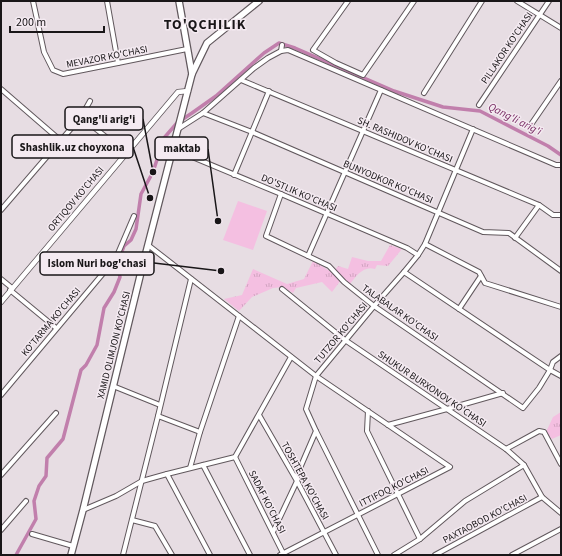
<svg xmlns="http://www.w3.org/2000/svg" width="562" height="556" viewBox="0 0 562 556" font-family="'Source Sans 3',sans-serif">
	<style>
		.grass { fill: url(#grass-tufts) }
		.park { fill: #f4bfe1 }
		.lines { fill: none; stroke-linecap: round; stroke-linejoin: round }
		.canal { stroke: #c17fac; stroke-width: 3.5 }
		.minor-casing { stroke: #61585d; stroke-width: 6 }
		.tertiary-casing { stroke: #61585d; stroke-width: 6 }
		.secondary-casing { stroke: #61585d; stroke-width: 8 }
		.minor { stroke: #fff; stroke-width: 4 }
		.tertiary { stroke: #fff; stroke-width: 4.5 }
		.secondary { stroke: #fff; stroke-width: 5.5 }
		.labels { text-anchor: middle; dominant-baseline: central; stroke-width: 3; stroke-linejoin: round; paint-order: stroke }
		.street-label { font-size: 10px; fill: #191618; stroke: #f4eaf1 }
		.water-label { font-size: 11px; font-style: italic; fill: #73245e; stroke: #f4eaf1 }
		.district-label { font-size: 14px; font-weight: bold; letter-spacing: 1px; fill: #191618; stroke: #f4eaf1 }
		.leader { fill: none; stroke: #191618; stroke-width: 1.5 }
		.callout-dot { fill: #191618; stroke: #f4eaf1; stroke-width: 1.5 }
		.callout { fill: #f4eaf1; stroke: #191618; stroke-width: 1.5 }
		.callout-label { font-size: 11px; text-anchor: middle; font-weight: bold; fill: #191618 }
	</style>
	<defs>
		<pattern id="grass-tufts" width="24" height="20" patternUnits="userSpaceOnUse"><rect width="24" height="20" fill="#f4bfe1"/><path d="M3 7l-1-3M5 7V3M7 7l1-3M15 17l-1-3M17 17v-4M19 17l1-3" fill="none" stroke="#d1a3c0"/></pattern>
	</defs>
	<rect width="100%" height="100%" fill="#e7dde3"/>
	<!-- grass -->
	<g class="grass">
		<path d="M390,245L402,249L388,266L377,265L375,269C364,265 356,276 350,284L345,281L335,270L338,266L348,269L352,257L368,261H381Z"/>
		<path d="M313,261C323,267 333,272 341,280L332,292L322,282L296,288L293,293L283,287L273,288L252,297L239,311L224,299L242,295L253,269L287,284L304,279Z"/>
		<polygon points="561,412 561,435 552,439 546,432 553,417"/>
	</g>
	<!-- park -->
	<polygon class="park" points="238,201 267,211 253,250 223,240"/>
	<g class="lines">
		<!-- canal -->
		<polyline class="canal" points="16,555 36,519 34,501 39,486 46,476 47,458 63,439 81,370 86,365 97,345 104,308 114,292 120,277 117,265 124,246 131,240 136,229 141,194 153,172 164,138 177,123 192,113 216,96 264,53 279,43 295,48 394,91 443,107 480,111 548,146 561,155"/>
		<!-- minor casing -->
		<g class="minor-casing">
			<g id="minor">
				<polyline points="33,1 44,52 53,70 63,74 118,63 187,49"/>
				<polyline points="107,1 118,63"/>
				<polyline points="348,1 313,50 336,63 363,75 414,1"/>
				<polyline points="517,1 561,28"/>
				<polyline points="281,51 288,50 556,165 561,165"/>
				<polyline points="241,80 539,205 553,215 561,215"/>
				<polyline points="1,89 60,140"/>
				<polyline points="424,93 482,1"/>
				<polyline points="479,105 549,1"/>
				<polyline points="203,113 252,132 483,232 509,233 561,271"/>
				<polyline points="81,117 126,153"/>
				<polyline points="530,126 561,81"/>
				<polyline points="178,129 203,113 254,68 268,58 281,51 282,45"/>
				<polyline points="173,149 281,194 407,248 418,255"/>
				<polyline points="234,175 269,91"/>
				<polyline points="281,194 266,236 329,266 344,282 374,306 523,408 539,388 550,370 553,362 561,356"/>
				<polyline points="1,210 81,117 90,101"/>
				<polyline points="515,238 539,205"/>
				<polyline points="425,244 479,272 485,283 561,307"/>
				<polyline points="148,245 316,376 450,467 280,555"/>
				<polyline points="308,256 381,90"/>
				<polyline points="116,258 142,268"/>
				<polyline points="404,272 550,370 561,376"/>
				<polyline points="1,279 12,288"/>
				<polyline points="282,289 345,340 506,449 524,465 542,497 561,513"/>
				<polyline points="10,290 56,328"/>
				<polyline points="459,309 481,276"/>
				<polyline points="113,386 160,405"/>
				<polyline points="1,395 116,258 134,216"/>
				<polyline points="368,411 367,431 420,539"/>
				<polyline points="259,415 297,481 336,555"/>
				<polyline points="158,416 191,279"/>
				<polyline points="388,425 447,409 503,393"/>
				<polyline points="506,449 539,431 544,432 561,464"/>
				<polyline points="235,457 284,555"/>
				<polyline points="203,465 250,555"/>
				<polyline points="190,468 200,432"/>
				<polyline points="167,474 235,457 291,357"/>
				<polyline points="1,475 56,413"/>
				<polyline points="83,510 116,496 142,481 167,474 210,555"/>
				<polyline points="132,520 155,526 172,555"/>
				<polyline points="1,530 26,501"/>
				<polyline points="273,532 297,481 297,475 316,431"/>
				<polyline points="32,534 73,546"/>
				<polyline points="123,555 158,416 200,432 239,316"/>
				<polyline points="378,555 316,431 306,409 316,376 374,306 404,272 418,255 425,244 473,129"/>
				<polyline points="394,555 420,539 465,501 524,465"/>
				<polyline points="435,555 542,497"/>
				<polyline points="512,555 561,529"/>
			</g>
		</g>
		<!-- tertiary casing -->
		<g class="tertiary-casing">
			<polyline id="tertiary" points="1,302 178,92 188,91"/>
		</g>
		<!-- secondary casing -->
		<g class="secondary-casing">
			<g id="secondary">
				<polyline points="192,74 207,43 259,1"/>
				<polyline points="71,555 83,510 142,268 192,74 179,1"/>
			</g>
		</g>
		<!-- minor -->
		<use href="#minor" class="minor"/>
		<!-- tertiary -->
		<use href="#tertiary" class="tertiary"/>
		<!-- secondary -->
		<use href="#secondary" class="secondary"/>
	</g>
	<g class="labels">
		<!-- street labels -->
		<g class="street-label">
			<text transform="translate(507 48) rotate(-56)">PILLAKOR KO'CHASI</text>
			<text transform="translate(107 57) rotate(-11)">MEVAZOR KO'CHASI</text>
			<text transform="translate(405 140) rotate(23)">SH. RASHIDOV KO'CHASI</text>
			<text transform="translate(388 182) rotate(23)">BUNYODKOR KO'CHASI</text>
			<text transform="translate(299 193) rotate(23)">DO'STLIK KO'CHASI</text>
			<text transform="translate(76 199) rotate(-50)">ORTIQOV KO'CHASI</text>
			<text transform="translate(400 313) rotate(35)">TALABALAR KO'CHASI</text>
			<text transform="translate(51 322) rotate(-50)">KO'TARMA KO'CHASI</text>
			<text transform="translate(341 333) rotate(-50)">TUTZOR KO'CHASI</text>
			<text transform="translate(114 345) rotate(-76)">XAMID OLIMJON KO'CHASI</text>
			<text transform="translate(432 389) rotate(34)">SHUKUR BURXONOV KO'CHASI</text>
			<text transform="translate(305 481) rotate(61)">TOSHTEPA KO'CHASI</text>
			<text transform="translate(394 487) rotate(-27)">ITTIFOQ KO'CHASI</text>
			<text transform="translate(267 502) rotate(63)">SADAF KO'CHASI</text>
			<text transform="translate(485 519) rotate(-28)">PAXTAOBOD KO'CHASI</text>
		</g>
		<!-- water labels -->
		<g class="water-label">
			<text transform="translate(515 119) rotate(27)">Qang'li arig'i</text>
		</g>
		<!-- district labels -->
		<g class="district-label">
			<text x="205" y="25">TO'QCHILIK</text>
		</g>
	</g>
	<!-- callouts -->
	<path class="leader" d="M153 172L143 119M150 198L133 147M218 221L208 149M221 271L154 263"/>
	<g class="callout-dot">
		<circle cx="153" cy="172" r="4"/>
		<circle cx="150" cy="198" r="4"/>
		<circle cx="218" cy="221" r="4"/>
		<circle cx="221" cy="271" r="4"/>
	</g>
	<g class="callout">
		<rect x="65" y="107" width="78" height="23" rx="4"/>
		<rect x="12" y="135" width="121" height="23" rx="4"/>
		<rect x="155" y="137" width="53" height="23" rx="4"/>
		<rect x="40" y="252" width="114" height="23" rx="4"/>
	</g>
	<g class="callout-label">
		<text x="104" y="123">Qang'li arig'i</text>
		<text x="72" y="151">Shashlik.uz choyxona</text>
		<text x="182" y="152">maktab</text>
		<text x="97" y="267">Islom Nuri bog'chasi</text>
	</g>
	<!-- border -->
	<rect width="562" height="556" fill="none" stroke="#191618" stroke-width="4"/>
	<!-- scale -->
	<path d="M10 26v6h94v-6" fill="none" stroke="#191618" stroke-width="2"/>
	<text x="16" y="26" font-size="12" fill="#191618" stroke="#f4eaf1" stroke-width="3" paint-order="stroke">200 m</text>
</svg>
